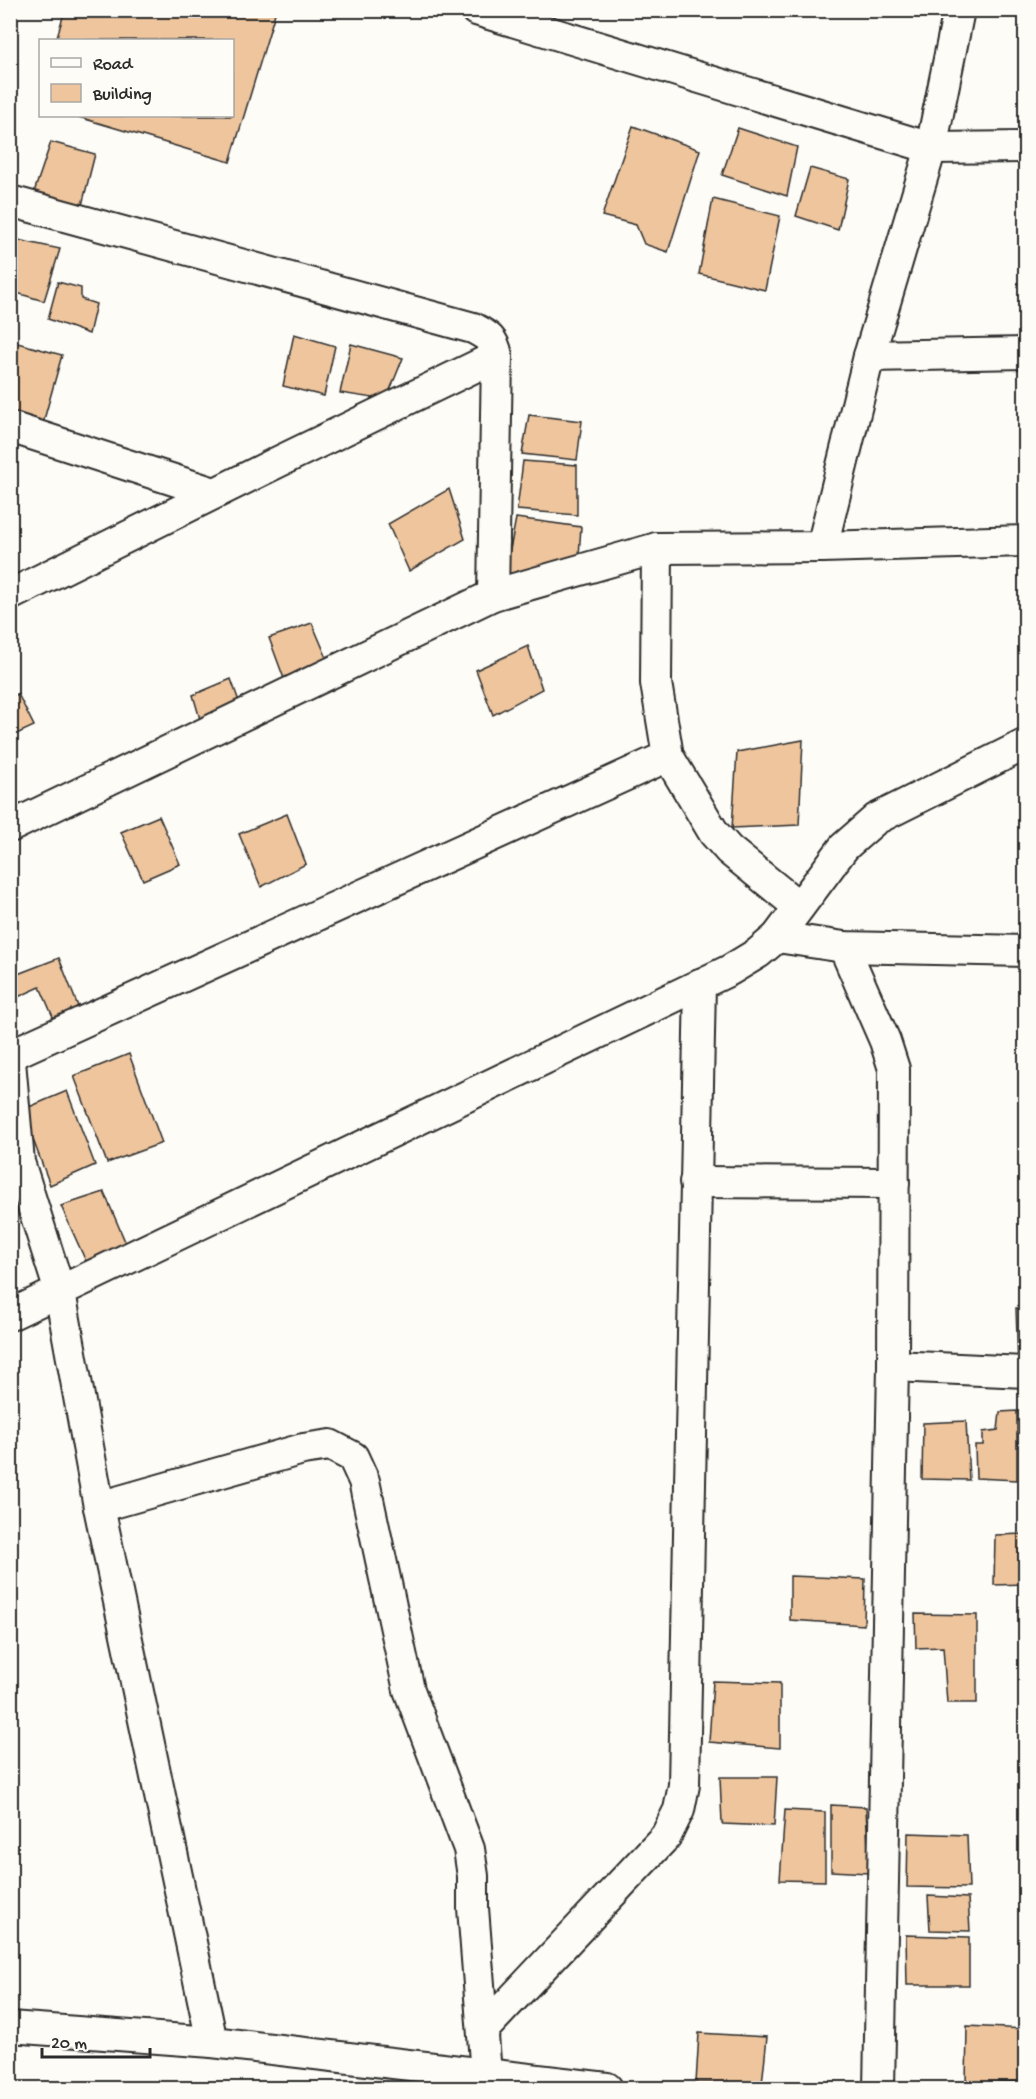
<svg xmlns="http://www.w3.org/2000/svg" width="1036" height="2099" viewBox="0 0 1036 2099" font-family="'Gochi Hand',sans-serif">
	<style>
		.building { fill: #eec59d; stroke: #2b2b2b; stroke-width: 1.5 }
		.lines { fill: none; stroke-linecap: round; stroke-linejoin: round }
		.street-casing { stroke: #2b2b2b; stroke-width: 34 }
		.street { stroke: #fdfcf7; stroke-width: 30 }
	</style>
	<rect width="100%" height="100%" fill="#fdfcf7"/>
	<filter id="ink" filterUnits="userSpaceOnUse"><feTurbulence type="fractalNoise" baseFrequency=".0167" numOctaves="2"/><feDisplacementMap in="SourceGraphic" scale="12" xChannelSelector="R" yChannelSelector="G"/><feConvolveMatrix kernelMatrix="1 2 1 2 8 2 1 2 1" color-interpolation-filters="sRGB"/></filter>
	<g filter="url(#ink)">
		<!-- building -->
		<g class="building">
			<polygon points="65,10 276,10 230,162 75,116 232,116 232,40 56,40"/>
			<polygon points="633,126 700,150 668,252 644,244 636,225 602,216"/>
			<polygon points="738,128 797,147 787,196 722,175"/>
			<polygon points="51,142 95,154 80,213 32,198"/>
			<polygon points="810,168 849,179 838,230 796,216"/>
			<polygon points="713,199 780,216 765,290 699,274"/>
			<polygon points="18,240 60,249 44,301 10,291 10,275"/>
			<polygon points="58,282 81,288 81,299 96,304 89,334 48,319"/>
			<polygon points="294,334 335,346 324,396 283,386"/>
			<polygon points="10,341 62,355 42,427 10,419"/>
			<polygon points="351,344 403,358 386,400 340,393"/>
			<polygon points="529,415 582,421 577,460 522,454"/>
			<polygon points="523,461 577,465 577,515 517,510"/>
			<polygon points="449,489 465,539 409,571 388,524"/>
			<polygon points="516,518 581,527 579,556 504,582"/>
			<polygon points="312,623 329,663 286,684 269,638"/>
			<polygon points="528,646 542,689 493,715 476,670"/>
			<polygon points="231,679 241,707 202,726 193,695"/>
			<polygon points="18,694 34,726 10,737 10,697"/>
			<polygon points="803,740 799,825 732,828 737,752"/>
			<polygon points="287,814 306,864 261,887 239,834"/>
			<polygon points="159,816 180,864 143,880 121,832"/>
			<polygon points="59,958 81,1014 57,1026 40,987 18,997 10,977"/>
			<polygon points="129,1054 162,1143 107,1163 74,1076"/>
			<polygon points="67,1091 95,1165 50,1185 22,1110"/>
			<polygon points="104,1192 127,1246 88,1266 61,1206"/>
			<polygon points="1016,1308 1026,1308 1026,1365 1018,1365"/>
			<polygon points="1017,1411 1017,1480 976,1478 975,1445 983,1445 983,1432 998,1430 1000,1412"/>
			<polygon points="966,1421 969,1480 922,1479 923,1423"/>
			<polygon points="1026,1534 1026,1584 994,1585 995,1535"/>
			<polygon points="790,1576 865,1579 864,1625 790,1620"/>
			<polygon points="915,1614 977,1615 977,1703 947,1703 943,1647 916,1648"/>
			<polygon points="713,1681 780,1683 780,1748 709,1742"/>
			<polygon points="720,1777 777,1777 774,1826 722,1824"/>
			<polygon points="831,1805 866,1807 869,1873 831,1871"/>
			<polygon points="785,1810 825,1812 825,1881 780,1880"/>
			<polygon points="908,1833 967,1835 969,1888 907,1887"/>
			<polygon points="928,1896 968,1898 970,1931 930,1930"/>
			<polygon points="906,1935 969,1937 969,1985 907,1985"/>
			<polygon points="967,2026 1026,2029 1026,2081 966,2084"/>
			<polygon points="699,2033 767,2037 762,2084 696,2083"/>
		</g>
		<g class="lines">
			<!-- street casing -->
			<g class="street-casing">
				<g id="street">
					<polyline points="476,10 931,148 1026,147"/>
					<path d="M10,201L473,328C488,336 494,339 497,356L493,595"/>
					<polyline points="869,356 1026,353"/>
					<polyline points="10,427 214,493"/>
					<polyline points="822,547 869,356 931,148 959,10"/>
					<polyline points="657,548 656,683 668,756 714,833 729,850 799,907"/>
					<polyline points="10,595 278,462 497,356"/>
					<polyline points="10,827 493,595 657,548 822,547 1026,541"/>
					<polyline points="777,937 844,947 1026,951"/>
					<polyline points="844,947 885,1041 894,1069 893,1366 879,2088"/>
					<polyline points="10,1055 668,756"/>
					<polyline points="10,1061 19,1162 60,1292 99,1507 212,2042"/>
					<polyline points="695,1182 894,1183"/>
					<polyline points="10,1315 730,970 758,953 777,937 844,847 876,819 1026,744"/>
					<polyline points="893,1366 1026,1372"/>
					<polyline points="99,1507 303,1449 330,1445 353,1457 364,1481 409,1690 469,1849 473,1876 473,1908 486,2074"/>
					<polyline points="10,2027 212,2042 607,2088"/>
					<polyline points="483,2030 666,1836 679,1810 684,1785 700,984"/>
				</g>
			</g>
			<!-- street -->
			<use href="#street" class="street"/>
		</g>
	</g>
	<!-- margin -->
	<rect width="1036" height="2099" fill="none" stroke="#fdfcf7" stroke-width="36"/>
	<rect x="18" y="18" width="1000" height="2063" fill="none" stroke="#2b2b2b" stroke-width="2" filter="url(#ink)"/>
	<!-- legend -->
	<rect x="39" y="39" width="195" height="78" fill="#fdfcf7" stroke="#a9a8a5" stroke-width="1.5"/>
	<rect x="51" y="58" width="30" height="9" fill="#fdfcf7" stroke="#a9a8a5" stroke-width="1.5"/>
	<text x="93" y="69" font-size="18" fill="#2b2b2b">Road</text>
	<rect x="51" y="84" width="30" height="18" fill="#eec59d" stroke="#a9a8a5" stroke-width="1.5"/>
	<text x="93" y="99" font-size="18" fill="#2b2b2b">Building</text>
	<!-- scale -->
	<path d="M42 2048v9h108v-9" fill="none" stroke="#2b2b2b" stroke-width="3"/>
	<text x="51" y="2048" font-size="18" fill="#2b2b2b" stroke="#fdfcf7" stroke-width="4.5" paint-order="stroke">20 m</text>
</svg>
